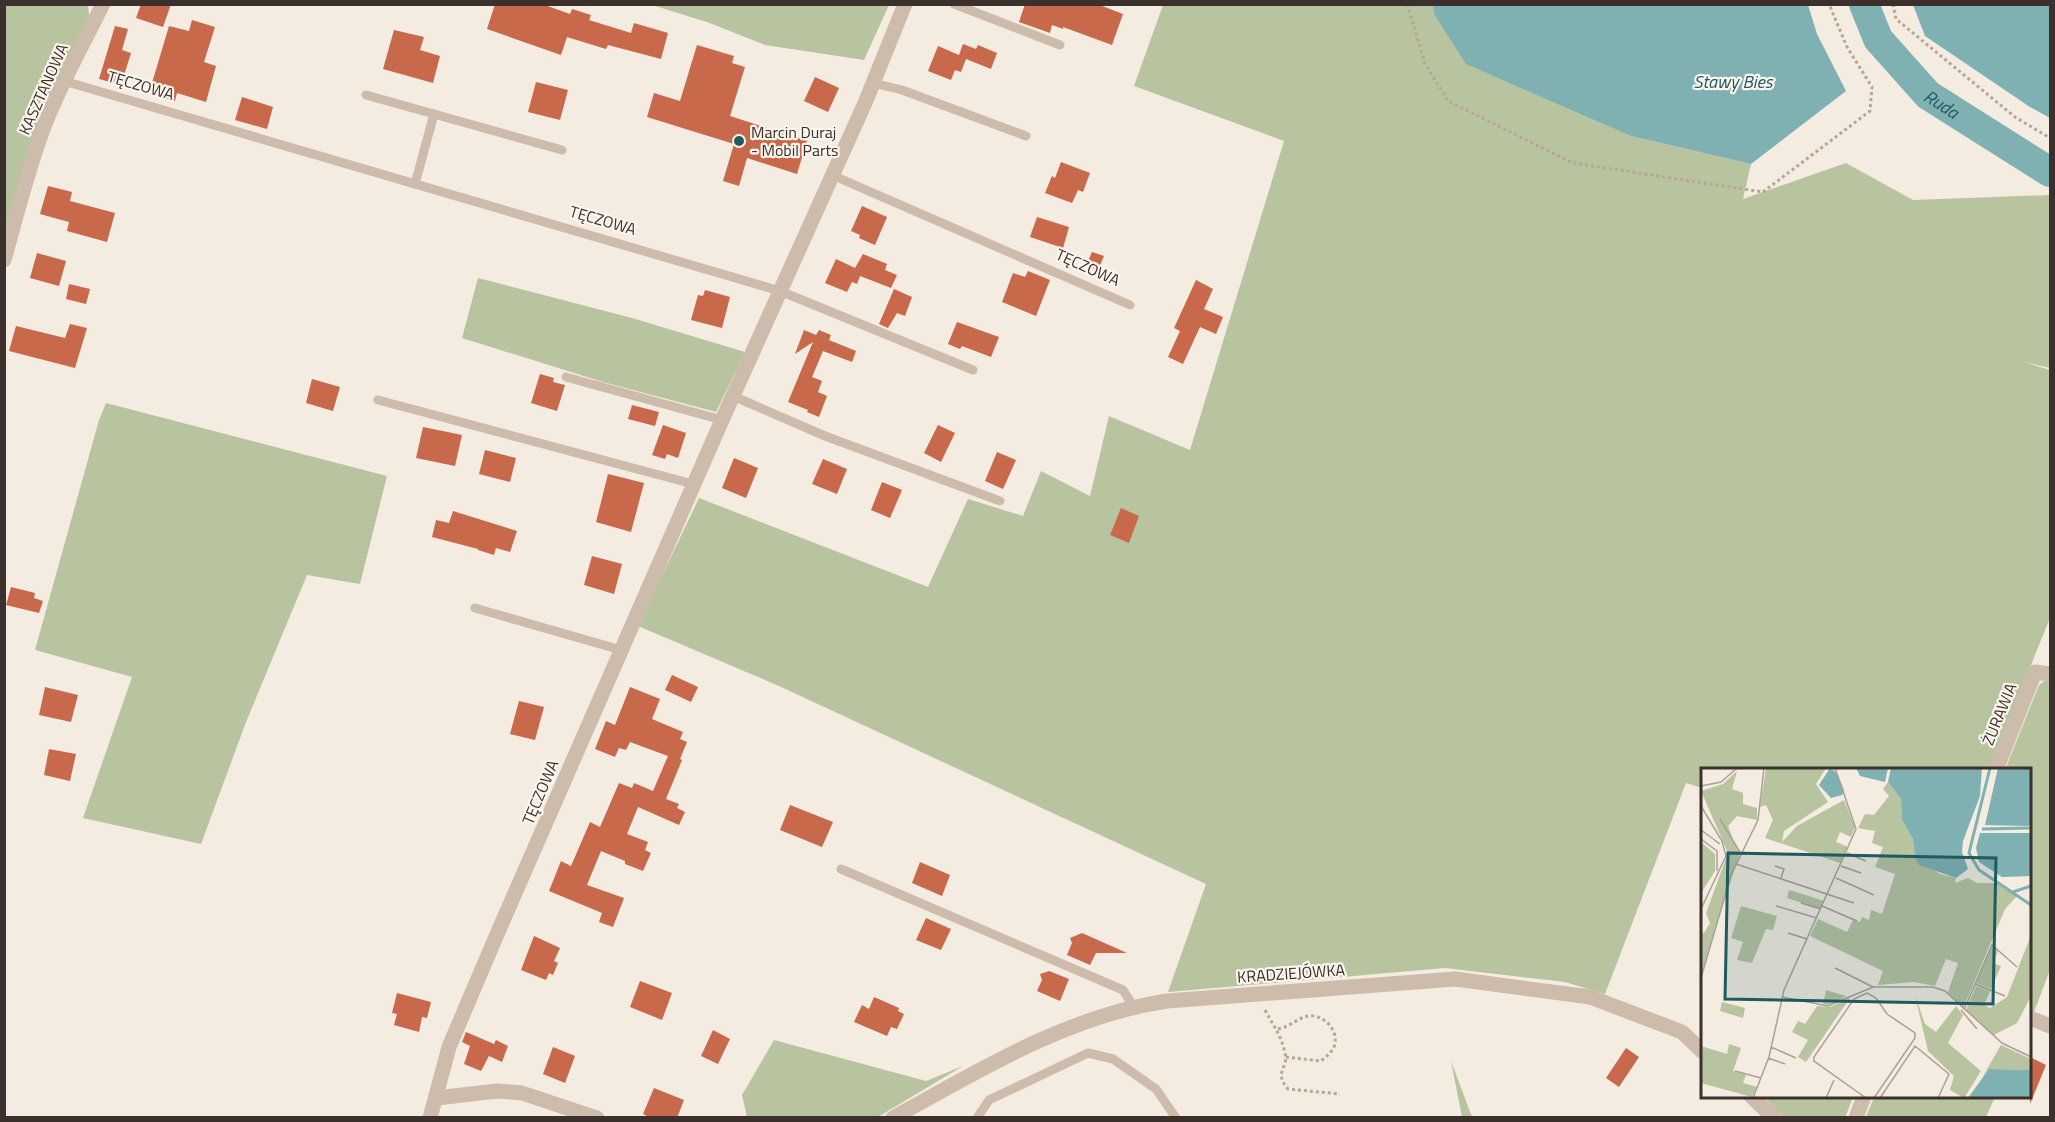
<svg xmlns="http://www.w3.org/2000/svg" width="2055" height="1122" viewBox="0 0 2055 1122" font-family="'Titillium Web',sans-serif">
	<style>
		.green { fill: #b8c4a0 }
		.water { fill: #7fb0b2 }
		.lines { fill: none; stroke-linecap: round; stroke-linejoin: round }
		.river { stroke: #7fb0b2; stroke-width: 30 }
		.building { fill: #c8694b }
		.path { stroke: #b9a596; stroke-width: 3; stroke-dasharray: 3 3; stroke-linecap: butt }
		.lane { stroke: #cdbbac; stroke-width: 9 }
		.street { stroke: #cdbbac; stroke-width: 15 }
		.poi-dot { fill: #1f5a5e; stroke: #fbf5ee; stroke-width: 2 }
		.labels { text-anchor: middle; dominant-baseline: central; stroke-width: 4.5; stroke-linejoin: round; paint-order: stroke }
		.street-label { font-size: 16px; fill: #3b302b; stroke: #fbf5ee }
		.poi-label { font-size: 16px; fill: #3b302b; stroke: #fbf5ee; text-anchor: start }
		.water-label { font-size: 18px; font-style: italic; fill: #1f5a5e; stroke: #fbf5ee }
		.inset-river { fill: none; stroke: #7fb0b2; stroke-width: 3 }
		.inset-road { fill: none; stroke: #aaa098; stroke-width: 1.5 }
		.view { fill: #1f5a5e; fill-opacity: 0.15; stroke: #1f5a5e; stroke-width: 3 }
		.inset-edge { fill: none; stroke: #3b302b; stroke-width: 3 }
	</style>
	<rect width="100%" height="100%" fill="#f4ebe1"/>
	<!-- green -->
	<g class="green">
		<polygon points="5,5 88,5 89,15 5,234"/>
		<polygon points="652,5 889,5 864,60 765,45 707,22"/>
		<polygon points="1163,5 1433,5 1434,14 1631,136 1751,164 1743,199 1846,163 1913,200 2050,195 2050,368 2021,361 2050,370 2050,618 1989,769 1702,770 1702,788 1686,783 1605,994 1565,982 1445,968 1168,992 1206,884 779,686 638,626 699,498 928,587 968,499 1023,516 1041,471 1090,496 1109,416 1190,450 1284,141 1134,86"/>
		<polygon points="478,278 632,318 745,352 716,412 603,382 462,338"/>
		<polygon points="106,403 387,476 360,584 307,575 246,722 201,844 83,818 132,677 35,650 99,420"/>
		<polygon points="2047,679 2050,683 2050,801 2049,806 2050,807 2050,970 2034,1012 2030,1010 2030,770 2005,770 2039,685"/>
		<polygon points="774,1040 926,1081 963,1066 878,1117 747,1117 742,1095"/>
		<polygon points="1451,1061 1472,1117 1462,1117"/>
		<polygon points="1764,1097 1853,1097 1845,1118 1783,1117"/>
		<polygon points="1874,1097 1874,1096 1995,1097 1986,1117 1866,1117"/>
	</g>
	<!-- water -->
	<g class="water">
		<polygon points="1433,5 1808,5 1817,34 1846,91 1751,164 1631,136 1466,64 1434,14"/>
		<polygon points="1913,5 2050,5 2050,118 2030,107 1925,36"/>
	</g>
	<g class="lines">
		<!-- river -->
		<path class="river" id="s1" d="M1864,4L1878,39L1928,95L2050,172"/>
	</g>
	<!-- building -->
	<g class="building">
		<polygon points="141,4 171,4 163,27 136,18"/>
		<polygon points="495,4 542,4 570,14 572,9 591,15 589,20 631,33 634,23 668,33 661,59 608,45 606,49 567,37 561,55 487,29"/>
		<polygon points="1025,4 1097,4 1123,14 1112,45 1063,27 1063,29 1052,25 1050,33 1019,22"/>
		<polygon points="192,20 215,27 204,62 216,66 206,102 177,93 175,101 149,93 169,26 189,31"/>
		<polygon points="115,26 128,29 122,50 131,53 121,85 99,79"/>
		<polygon points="394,30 424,37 420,50 440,56 433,83 383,69"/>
		<polygon points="963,44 976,49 978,45 997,53 991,69 966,59 961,72 955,70 951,80 928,71 938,46 959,55"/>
		<polygon points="697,45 734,56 732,63 745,67 730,116 807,141 797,174 747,158 739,186 723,181 734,144 647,117 654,93 680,101"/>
		<polygon points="815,77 839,88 828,112 804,101"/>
		<polygon points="536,82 568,90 560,120 528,112"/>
		<polygon points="242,97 273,107 267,129 235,120"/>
		<polygon points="1061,162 1090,173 1083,192 1078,190 1072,203 1045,193 1052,176 1055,178"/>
		<polygon points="48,186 72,192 70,201 115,213 107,242 67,231 69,222 40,214"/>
		<polygon points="862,206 887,217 875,245 859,238 860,235 851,231"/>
		<polygon points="1037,217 1069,227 1063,248 1030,237"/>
		<polygon points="1092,252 1104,256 1098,270 1086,266"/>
		<polygon points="37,253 66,261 59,286 30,278"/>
		<polygon points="863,254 887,264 885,270 897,275 891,288 860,276 857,284 852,282 847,292 825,283 836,259 855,268"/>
		<polygon points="1028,271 1050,280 1036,316 1002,302 1013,273 1025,277"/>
		<polygon points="1196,280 1213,289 1204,309 1223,317 1216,334 1200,327 1183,364 1168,357 1180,331 1174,328"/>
		<polygon points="69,284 90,289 86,304 66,299"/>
		<polygon points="894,289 912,297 905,316 897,313 888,328 879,324"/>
		<polygon points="705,290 730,297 722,328 691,320 698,295 703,296"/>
		<polygon points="957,322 999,337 991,357 962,346 960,349 948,344"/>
		<polygon points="70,324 87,328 75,368 9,351 16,326 65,338"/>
		<polygon points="804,330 816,335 819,330 831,335 829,340 856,351 852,362 823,351 812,377 822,381 818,392 827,396 819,417 807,412 808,410 788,402 813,342 795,354"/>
		<polygon points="540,374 554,378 553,382 565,385 557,411 531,403"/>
		<polygon points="312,379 340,387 333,411 306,403"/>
		<polygon points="632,405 659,412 655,426 628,419"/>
		<polygon points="663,425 686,433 678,458 667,454 665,459 652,455"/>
		<polygon points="938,425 955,433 941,462 924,453"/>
		<polygon points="423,427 462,435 455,466 416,458"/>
		<polygon points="485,450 516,458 510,482 479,474"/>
		<polygon points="997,452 1016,460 1003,489 985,481"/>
		<polygon points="734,458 758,468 746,498 722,488"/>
		<polygon points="823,459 847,469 837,494 812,484"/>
		<polygon points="608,474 644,483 631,532 596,522"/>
		<polygon points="882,482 902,490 890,518 871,510"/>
		<polygon points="1121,508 1139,516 1129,543 1110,535"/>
		<polygon points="453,511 517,531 510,552 496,548 494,555 478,550 478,549 432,537 436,520 449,523"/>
		<polygon points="592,556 622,564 614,594 584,585"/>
		<polygon points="11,587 35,593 34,598 43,601 39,613 6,605"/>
		<polygon points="672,675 698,687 691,702 665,690"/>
		<polygon points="45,687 78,695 71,722 39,715"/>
		<polygon points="630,687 660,699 652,719 683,732 680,739 687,742 680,759 682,760 666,799 679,804 677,808 685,812 679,825 638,807 627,834 648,842 645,850 651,853 643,871 625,864 625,861 601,851 587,885 624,898 613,927 599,922 602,913 549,891 561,861 571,866 590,822 600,827 619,783 632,788 634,783 653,791 668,756 630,742 626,750 619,748 615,757 595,749 606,721 615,725"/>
		<polygon points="519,701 544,707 535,740 510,734"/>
		<polygon points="49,749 76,754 70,781 44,775"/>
		<polygon points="790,805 833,822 822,847 780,830"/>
		<polygon points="920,862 950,875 942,896 912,883"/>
		<polygon points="926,918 951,929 941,950 916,940"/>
		<polygon points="1082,933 1127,953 1096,953 1090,965 1067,955 1072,943 1070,938"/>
		<polygon points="534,936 560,948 554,961 558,963 553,975 549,973 546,980 521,970"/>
		<polygon points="1049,971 1069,979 1060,1001 1037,991 1042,980 1040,974"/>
		<polygon points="640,981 672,993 662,1020 630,1007"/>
		<polygon points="397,993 431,1002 427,1018 422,1017 419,1032 394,1025 397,1014 392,1013"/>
		<polygon points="874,997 899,1008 898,1011 904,1014 897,1029 891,1027 887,1036 854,1022 862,1005 869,1009"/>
		<polygon points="713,1030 730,1039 718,1064 701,1056"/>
		<polygon points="466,1032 494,1044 496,1040 508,1046 502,1062 489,1056 481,1071 464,1064 470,1046 462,1042"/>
		<polygon points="553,1047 575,1056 565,1083 543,1074"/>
		<polygon points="1626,1048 1639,1057 1619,1087 1606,1078"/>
		<polygon points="2030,1057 2046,1065 2030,1104"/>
		<polygon points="654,1088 684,1100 677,1118 651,1118 643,1114"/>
	</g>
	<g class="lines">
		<!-- path -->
		<g class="path">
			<polyline points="1407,4 1425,64 1448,101 1573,163 1763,192 1870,111 1872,87 1847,47 1829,4"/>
			<polyline points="1893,4 1896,19 2015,117 2050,138"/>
			<path d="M1265,1010C1273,1025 1281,1035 1285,1053C1289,1069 1273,1071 1288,1089L1340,1094"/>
			<path d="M1278,1029C1289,1027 1298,1018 1308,1016C1324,1014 1340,1031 1334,1047C1331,1053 1326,1057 1321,1061L1286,1057"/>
		</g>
		<!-- lane -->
		<g class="lane">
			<polyline points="954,4 1060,45"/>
			<polyline points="64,81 780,291 973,370"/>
			<polyline points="873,83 902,90 1026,136"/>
			<polyline points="366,95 434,114 415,184"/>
			<polyline points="434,114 562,150"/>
			<polyline points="832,175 1130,305"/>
			<polyline points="566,377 722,420"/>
			<polyline points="733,396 825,436 1000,501"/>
			<polyline points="378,400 693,484"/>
			<polyline points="475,608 621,650"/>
			<polyline points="841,869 1123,990 1133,1006"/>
			<polyline points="977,1118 989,1100 1088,1053 1113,1059 1156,1089 1176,1118"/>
		</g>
		<!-- street -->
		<g class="street">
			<path d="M4,260C17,214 28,168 45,124C61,83 83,44 103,4"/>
			<polyline points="1996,770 2035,672 2050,674"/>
			<polyline points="2030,1018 2050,1026"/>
			<polyline points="1751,1096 1774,1118"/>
			<polyline points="436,1098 497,1091 522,1093 597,1118"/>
			<polyline points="430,1118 449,1047 498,932 722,420 865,103 905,4"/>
			<path d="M893,1118C980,1070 1067,1016 1167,1001L1455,979L1590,997L1682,1032L1702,1051"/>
			<polyline points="1856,1118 1864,1096"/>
		</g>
	</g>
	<!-- markers -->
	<circle class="poi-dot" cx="739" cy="141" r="6"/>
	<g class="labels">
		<!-- street labels -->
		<g class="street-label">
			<text transform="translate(141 85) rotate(16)">TĘCZOWA</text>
			<text transform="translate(43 89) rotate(-66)">KASZTANOWA</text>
			<text transform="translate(603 220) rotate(16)">TĘCZOWA</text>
			<text transform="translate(1088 267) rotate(24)">TĘCZOWA</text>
			<text transform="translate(1999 714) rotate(-68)">ŻURAWIA</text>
			<text transform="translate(540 792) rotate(-67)">TĘCZOWA</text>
			<text transform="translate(1291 973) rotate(-4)">KRADZIEJÓWKA</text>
		</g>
		<!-- poi labels -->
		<g class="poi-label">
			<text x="751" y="132">Marcin Duraj<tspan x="751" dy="18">- Mobil Parts</tspan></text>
		</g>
		<!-- water labels -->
		<g class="water-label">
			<text x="1733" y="81">Stawy Bies</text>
			<text stroke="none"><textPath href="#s1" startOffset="129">Ruda</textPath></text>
		</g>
	</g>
	<!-- overview -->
	<g transform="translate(1701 768)">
		<rect width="330" height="330" fill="#f4ebe1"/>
		<path d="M65,0H125L115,16L127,34L83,63L81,74L96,58L143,32L154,59L150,69L139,64L135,74L147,79L139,95L64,70L72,52L65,37L59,39ZM36,3L31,21L42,25V36L56,40V52L36,48L27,58L38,87L0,208V164L3,165L9,155L5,145L27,85L0,23L22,16ZM187,14L200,31L201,52L212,71L214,90L239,106L255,110L254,115L267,110L276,115H296L316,128L304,141L262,241L247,224L257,195L245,191L234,218L213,214L177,217L182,203L109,168L117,151L146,164L152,152L159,154L161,149L168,152L170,142L181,146L194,106L174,99L182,79L171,75L174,63L157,60L164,46L173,47L188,28L182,21ZM0,74L14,86V103L0,125ZM88,122L108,128L123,133L119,140L104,136L86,130ZM40,138L76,148L72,162L65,161L51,195L36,192L42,174L30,170ZM330,167V228L316,255L293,267L265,242L275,218L289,223L283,237L289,240L306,229ZM291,179L297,183L292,195L300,198L290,221L275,215ZM125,222L145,228L150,226L128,237L122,236ZM214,227L224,256L235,264L255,238L262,247L247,275L280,303L263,330L249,322L253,308L227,283ZM149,230L105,294L97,289L107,272L91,264L97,253L104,256L116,238L129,239ZM21,234L44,240L42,250L19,243ZM28,276L40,280L32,303L45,307L42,315L56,319L51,329L0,315V278L26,286ZM300,277L330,291V302L288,301L281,310Z" fill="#b8c4a0"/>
		<path d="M129,0L136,5L143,22L141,27L130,30L118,17ZM155,0H187L184,14L159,8ZM190,0H281L279,28L262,73L261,84L267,101L255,110L218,97L214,90L212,71L201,52L200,31L187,14ZM297,0H330V56L327,58L284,57ZM279,65H330V108L301,109L278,94L275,80ZM288,301L330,302V330H267Z" fill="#7fb0b2"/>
		<path class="inset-river" d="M289,0L268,85L278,102L330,137M281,61L330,60M312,124L330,118"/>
		<path class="inset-road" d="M0,18L20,14L36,0M0,38L21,73L25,88L0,141M19,51L40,86M0,62L19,76M0,71L16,83V103M146,85L165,93M35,96L153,135M74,98L83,101L80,110M140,98L160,105M135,110L173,127M100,135L120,141M75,138L116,150M121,138L156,153M87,165L106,171M134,200L172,219M0,210L30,107L57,52L63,0M274,216L304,228M81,229L127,238L172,219H232L244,223L301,275L330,289M260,242L276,261M263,242L291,177L316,199M70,279L95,290M67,290L84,296M34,303L60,310M52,330L68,289L83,222L155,61L134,0M125,330L133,312M165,330L113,293V289L153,231L166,225L175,230L186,246L214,265V270L173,330M179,330L214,278L248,306L237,330"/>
		<path class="view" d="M27,85L295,90L292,236L24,231Z"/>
		<rect width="330" height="330" class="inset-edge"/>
	</g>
	<!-- border -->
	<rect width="2055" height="1122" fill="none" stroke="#3b302b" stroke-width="12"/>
</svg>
